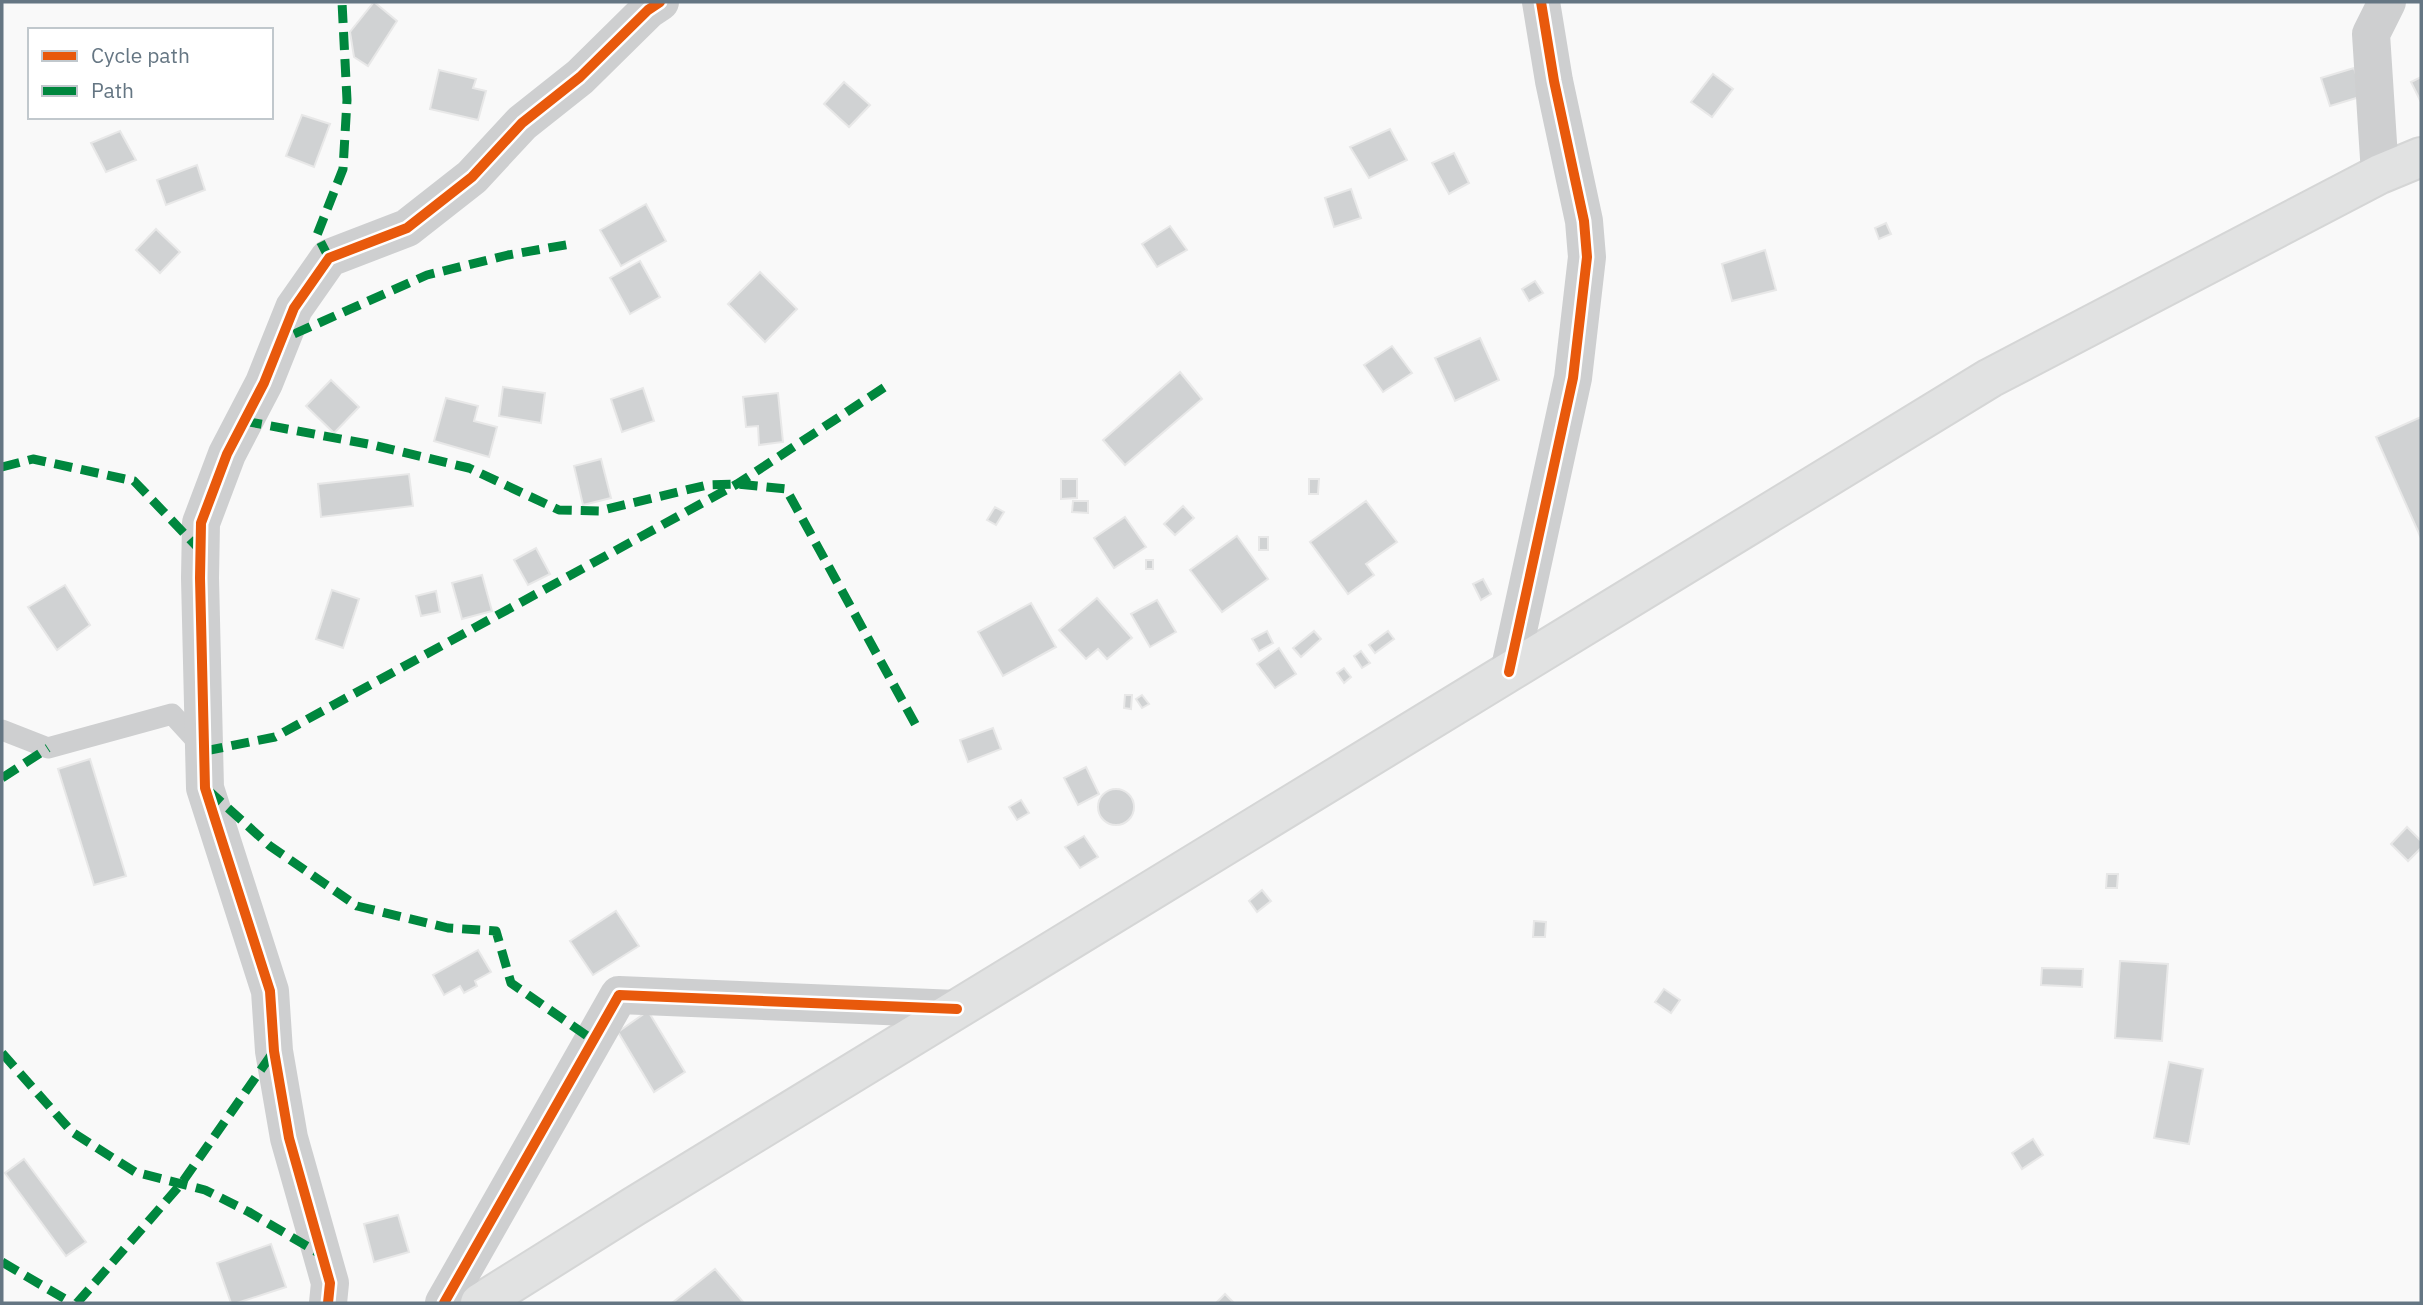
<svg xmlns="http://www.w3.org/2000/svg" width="2423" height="1305" viewBox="0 0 2423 1305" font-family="'IBM Plex Sans',sans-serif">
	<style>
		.building { fill: #d0d2d3; stroke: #e8e8e8; stroke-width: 2 }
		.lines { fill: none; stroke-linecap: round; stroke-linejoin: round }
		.highway-casing { stroke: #d5d6d6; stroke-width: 42 }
		.lane { stroke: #cecfd0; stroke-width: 21 }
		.street { stroke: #cecfd0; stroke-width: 38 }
		.highway { stroke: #e1e2e2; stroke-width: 38 }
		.quiet { stroke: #00873e; stroke-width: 9; stroke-dasharray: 18 9; stroke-linecap: butt }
		.cycleway-casing { stroke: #fff; stroke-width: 15 }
		.cycleway { stroke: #e8590c; stroke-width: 10 }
	</style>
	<rect width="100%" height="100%" fill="#f9f9f9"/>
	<!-- building -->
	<g class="building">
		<polygon points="374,2 397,21 368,66 354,57 350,32"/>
		<polygon points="2354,68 2363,96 2330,106 2321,78"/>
		<polygon points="439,70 476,79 473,88 486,91 478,120 430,109"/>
		<polygon points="1713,74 1733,89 1712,117 1691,102"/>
		<polygon points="2421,77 2421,102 2411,82"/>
		<polygon points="844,82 870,105 849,127 824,104"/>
		<polygon points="302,115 330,124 314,167 286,156"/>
		<polygon points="1390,129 1407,160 1369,178 1350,147"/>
		<polygon points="120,131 136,160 106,172 91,143"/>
		<polygon points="1454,153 1469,183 1449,194 1432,163"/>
		<polygon points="197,165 205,190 166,205 157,180"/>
		<polygon points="1351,189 1361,218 1334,227 1325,198"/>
		<polygon points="646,204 666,241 621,266 600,230"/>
		<polygon points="1886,223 1891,234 1879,239 1875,228"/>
		<polygon points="1170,226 1187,250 1157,267 1142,244"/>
		<polygon points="156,229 180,252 160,273 136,250"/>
		<polygon points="1765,250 1776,290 1732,301 1722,264"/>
		<polygon points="640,261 660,297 630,314 610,278"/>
		<polygon points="760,272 797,309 765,342 728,304"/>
		<polygon points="1535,281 1543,293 1529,301 1522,289"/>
		<polygon points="1480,338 1499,380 1455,401 1435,358"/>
		<polygon points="1392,346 1412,373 1383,392 1364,365"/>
		<polygon points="1180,372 1202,399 1125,465 1103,440"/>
		<polygon points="331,380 359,407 334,433 306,406"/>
		<polygon points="503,387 545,393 541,423 499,416"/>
		<polygon points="643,388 654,421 622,432 611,399"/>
		<polygon points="778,393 783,442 759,445 758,426 746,427 743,397"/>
		<polygon points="446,398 478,406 474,421 497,427 489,457 434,441"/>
		<polygon points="2421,417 2421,538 2376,437"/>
		<polygon points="601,459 611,498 583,505 574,466"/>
		<polygon points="409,474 413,506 321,517 318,484"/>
		<polygon points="1061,479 1077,479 1077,498 1061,499"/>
		<polygon points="1309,479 1319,479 1318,494 1309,494"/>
		<polygon points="1073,501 1088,501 1088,513 1072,512"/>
		<polygon points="1366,501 1397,542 1366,564 1374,575 1348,594 1310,542"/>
		<polygon points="1183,506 1194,518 1175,535 1164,524"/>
		<polygon points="995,507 1004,512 996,525 987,520"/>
		<polygon points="1125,517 1146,547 1114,568 1094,538"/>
		<polygon points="1237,536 1268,579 1222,612 1190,570"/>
		<rect x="1259" y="537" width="9" height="13"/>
		<polygon points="536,548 550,574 528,585 514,560"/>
		<rect x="1146" y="560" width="7" height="9"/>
		<polygon points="482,575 492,611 462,619 452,583"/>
		<polygon points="1483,579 1491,594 1481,600 1473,584"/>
		<polygon points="65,585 90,625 57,650 28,607"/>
		<polygon points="332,590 359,599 343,648 316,639"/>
		<polygon points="436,591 440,612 421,616 416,596"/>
		<polygon points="1097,598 1132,638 1107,659 1098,649 1086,659 1059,630"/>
		<polygon points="1157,600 1176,632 1150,647 1131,614"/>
		<polygon points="1031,603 1056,647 1003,676 978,632"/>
		<polygon points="1267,631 1273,643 1259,651 1252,639"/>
		<polygon points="1314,631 1321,639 1301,657 1293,648"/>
		<polygon points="1388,631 1394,639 1375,653 1369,645"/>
		<polygon points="1279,648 1296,674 1275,688 1257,664"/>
		<polygon points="1361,651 1370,663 1362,668 1354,656"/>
		<polygon points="1344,668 1351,677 1344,683 1337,673"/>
		<polygon points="1125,695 1132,695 1131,709 1124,708"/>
		<polygon points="1142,695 1149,704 1142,708 1136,699"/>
		<polygon points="993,728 1001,749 968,762 960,740"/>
		<polygon points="90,759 126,876 94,885 58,769"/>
		<polygon points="1086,767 1099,794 1078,805 1064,778"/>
		<circle cx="1116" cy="807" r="18"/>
		<polygon points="1021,800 1029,813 1017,820 1009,807"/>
		<polygon points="2407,827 2421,841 2421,848 2408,861 2391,844"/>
		<polygon points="1084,836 1098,857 1080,868 1065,847"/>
		<polygon points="2107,874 2118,874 2117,888 2106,888"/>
		<polygon points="1262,890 1271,901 1257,912 1249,901"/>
		<polygon points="616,911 639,946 593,975 570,941"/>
		<polygon points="1534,921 1546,922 1545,937 1533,937"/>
		<polygon points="478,950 491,972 475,981 477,986 464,993 460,986 444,995 433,975"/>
		<polygon points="2120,961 2168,964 2162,1041 2115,1038"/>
		<polygon points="2042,968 2083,969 2082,987 2041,985"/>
		<polygon points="1664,989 1680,1000 1671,1013 1655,1002"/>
		<polygon points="648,1011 685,1072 654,1092 618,1032"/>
		<polygon points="2169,1062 2203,1069 2189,1144 2154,1138"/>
		<polygon points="2033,1139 2043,1155 2022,1169 2012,1153"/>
		<polygon points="24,1159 86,1242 66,1256 5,1173"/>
		<polygon points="398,1215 409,1252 374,1262 364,1224"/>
		<polygon points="271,1244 286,1287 237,1303 231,1303 217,1263"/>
		<polygon points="715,1269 744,1303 672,1303"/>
		<polygon points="1225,1294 1234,1303 1216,1303"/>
	</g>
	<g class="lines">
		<!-- highway casing -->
		<g class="highway-casing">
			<polyline id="highway" points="480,1303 633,1207 1990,378 2380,174 2421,157"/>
		</g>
		<!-- lane -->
		<polyline class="lane" points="2,730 48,748 172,714 204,749"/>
		<!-- street -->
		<g class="street">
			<polyline points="2380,174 2371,34 2387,2"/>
			<polyline points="1509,672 1573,378 1587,257 1584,221 1554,81 1541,2"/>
			<polyline points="328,1303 330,1283 289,1138 274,1051 270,991 205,788 200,578 201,523 227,454 264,383 294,308 329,258 407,228 472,177 522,123 580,77 648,10 660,2"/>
			<polyline points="444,1303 619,995 957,1009"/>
		</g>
		<!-- highway -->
		<use href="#highway" class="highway"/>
		<!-- quiet -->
		<g class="quiet">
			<polyline points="329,258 317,235 343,169 347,100 342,2"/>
			<polyline points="294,334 427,275 508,255 571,244"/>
			<polyline points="244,421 373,445 469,468 559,510 599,511 707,485 737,484 786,489 919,731"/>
			<polyline points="2,467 33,459 134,481 201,551"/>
			<polyline points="205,751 275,737 737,484 891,383"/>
			<polyline points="2,778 48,748"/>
			<polyline points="208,790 270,846 357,906 448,928 496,931 511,983 593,1040"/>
			<polyline points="2,1053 72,1132 135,1172 205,1190 249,1212 322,1255"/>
			<polyline points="2,1262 72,1303"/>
			<polyline points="77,1303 181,1184 274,1051"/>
		</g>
		<!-- cycleway casing -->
		<g class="cycleway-casing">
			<g id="cycleway">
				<polyline points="1509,672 1573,378 1587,257 1584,221 1554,81 1541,2"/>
				<polyline points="328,1303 330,1283 289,1138 274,1051 270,991 205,788 200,578 201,523 227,454 264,383 294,308 329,258 407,228 472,177 522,123 580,77 648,10 660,2"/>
				<polyline points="444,1303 619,995 957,1009"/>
			</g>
		</g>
		<!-- cycleway -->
		<use href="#cycleway" class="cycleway"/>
	</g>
	<!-- border -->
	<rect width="2423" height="1305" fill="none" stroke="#657683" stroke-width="7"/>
	<!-- legend -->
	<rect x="28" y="28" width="245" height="91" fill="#ffffff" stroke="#c1c8cd" stroke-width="2"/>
	<rect x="42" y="51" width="35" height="10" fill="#e8590c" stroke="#c1c8cd" stroke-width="2"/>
	<text x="91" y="63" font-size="21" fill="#657683">Cycle path</text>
	<rect x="42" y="86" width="35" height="10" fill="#00873e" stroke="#c1c8cd" stroke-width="2"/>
	<text x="91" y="98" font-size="21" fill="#657683">Path</text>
</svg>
